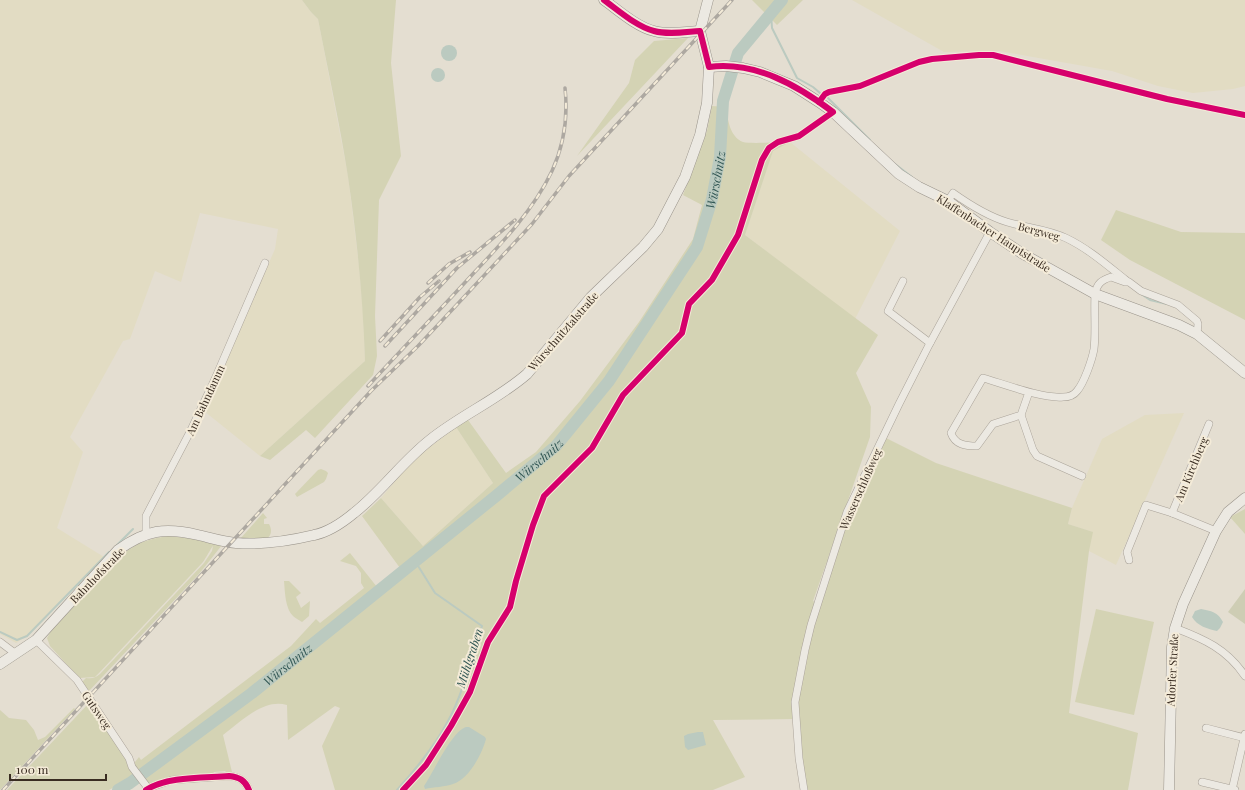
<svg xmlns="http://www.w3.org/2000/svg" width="1245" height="790" viewBox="0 0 1245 790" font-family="'Playfair Display',serif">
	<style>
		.farmland { fill: #e2dcc3 }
		.green { fill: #d4d3b4 }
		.cemetery { fill: #cecdb4 }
		.water { fill: #bbcac0 }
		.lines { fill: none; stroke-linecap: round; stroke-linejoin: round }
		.stream { stroke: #bbcac0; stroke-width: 2 }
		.river { stroke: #bbcac0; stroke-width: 12 }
		.street-casing { stroke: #aaa399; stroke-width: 8 }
		.secondary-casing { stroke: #99938a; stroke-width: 11 }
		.street { stroke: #ece9e2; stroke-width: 7 }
		.secondary { stroke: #ece9e2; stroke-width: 10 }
		.rail-casing { stroke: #ada8a1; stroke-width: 3.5 }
		.rail { stroke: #f4ebd8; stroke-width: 2; stroke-dasharray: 6; stroke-linecap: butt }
		.cycleway-casing { stroke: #f4ebd8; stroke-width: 8 }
		.cycleway { stroke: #d6006c; stroke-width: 6 }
		.labels { text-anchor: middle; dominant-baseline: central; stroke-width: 4; stroke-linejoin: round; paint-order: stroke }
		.street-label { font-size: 11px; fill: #392c21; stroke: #f4ebd8 }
		.water-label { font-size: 12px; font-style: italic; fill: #325754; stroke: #f4ebd8 }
	</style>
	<rect width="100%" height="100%" fill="#e4ded1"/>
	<!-- farmland -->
	<g class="farmland">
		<polygon points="0,0 302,0 311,12 318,19 348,176 359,266 363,311 365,361 260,456 204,411 275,249 278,229 200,213 181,282 155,271 130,339 123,341 70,437 83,452 57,528 104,557 30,634 16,643 0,634"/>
		<polygon points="852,0 1245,0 1245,86 1233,89 1193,93 1158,86 1112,71 999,51 944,52"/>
		<polygon points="790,142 900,231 855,319 745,235 773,150"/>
		<polygon points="1184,413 1116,565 1089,551 1092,532 1068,524 1072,508 1102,439 1145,415"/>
		<polygon points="456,427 493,483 423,546 381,498 413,460"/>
	</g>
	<!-- green -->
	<g class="green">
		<path d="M302,0H396L391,63L401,156L379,200L375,316L377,356L373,375L315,438L306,430L270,460L260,456L365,361C363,299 357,238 348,177C340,124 328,71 318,19L311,12Z"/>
		<polygon points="752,0 803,0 777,25"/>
		<polygon points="688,38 577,156 629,83 635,60 654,41"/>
		<path d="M712,106L727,107C727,119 730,137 743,142C750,144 780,142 790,142L773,151L745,235L878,335L856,373L871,407L870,437L828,558V560L826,564L813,601L816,603L813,619L856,494L884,437L936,463L1072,508L1068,524L1093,532L1089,551L1069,713L1138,733L1128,790H804L795,719L713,720L745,777L713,790H335L322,746L340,708L335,706L288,740L287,705C263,698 241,722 223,735L232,772L227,773L225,771L214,772L212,775L151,784L148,783L134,765L135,762L139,757L141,760L291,646L316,619L320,623L364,588L361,583V573L356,566L340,561L350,553L377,587L400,568L362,516L381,498L423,546L493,483L456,427L468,420L506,473L536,452L580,401L639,322L693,239L702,205L683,195L707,131Z"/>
		<polygon points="1116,210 1181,232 1245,233 1245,320 1130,260 1101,240"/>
		<polygon points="321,469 326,471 328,473 326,479 324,482 297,497 295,494 318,470"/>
		<polygon points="1245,509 1245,534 1230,517"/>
		<path d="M263,513L267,518L264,519V524H269C272,529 272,535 267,539H240Z"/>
		<path d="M168,536L195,539L222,545L199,574L89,691L82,682L86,678C92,679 95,678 100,674L204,563L212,551L213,546C211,548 206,558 203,562L99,673L95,677L79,678L50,646L47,638L51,631C67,614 82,597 97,581C108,569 119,555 133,547C144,540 156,538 168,536Z"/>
		<path d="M284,581H289L301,593L296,597L301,608L310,601L309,616L302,622C299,620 295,618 293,616C285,608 285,592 284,581Z"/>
		<polygon points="1096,609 1154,622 1134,715 1075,702"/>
		<polygon points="89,703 128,759 135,775 109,790 7,790"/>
		<polygon points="74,708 75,709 0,790 0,710 9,718 26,720 34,730 38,740 45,737"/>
	</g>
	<!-- cemetery -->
	<polygon class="cemetery" points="1245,589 1245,624 1228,612"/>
	<!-- water -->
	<g class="water">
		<circle cx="449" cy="53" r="8"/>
		<circle cx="438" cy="75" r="7"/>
		<path d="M1201,609C1211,611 1218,612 1223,622L1220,628L1217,631C1208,629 1197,626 1192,617L1195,611Z"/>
		<path d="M466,727H469L485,737L486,739C482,754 469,779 453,784C445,787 434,787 425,789L424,786C433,773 452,731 466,727Z"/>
		<polygon points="698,732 703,732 706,745 688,750 685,747 684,736 688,734"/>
	</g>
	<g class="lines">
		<!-- stream -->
		<g class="stream">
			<polyline points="771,14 772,28 797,78 813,87 820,93"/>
			<polyline points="828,98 870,140"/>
			<polyline points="895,164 912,177"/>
			<polyline points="1141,294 1150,300 1167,304"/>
			<polyline points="117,545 133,529"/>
			<polyline points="0,632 17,640 27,636 109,552"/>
			<path d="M397,790C416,769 435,746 448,721C463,694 472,656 482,626L435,593L415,561"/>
		</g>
		<!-- river -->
		<path class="river" id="s1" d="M118,790L130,783L252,693L496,496L556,446L609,381L697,247L712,199L720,157L723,101L738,53L782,0"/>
		<!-- street casing -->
		<g class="street-casing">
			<g id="street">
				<path d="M948,201L953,193C970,205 987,216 1007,222C1027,228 1047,229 1066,238C1089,249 1108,266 1127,281"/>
				<polyline points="903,281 888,311 930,343"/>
				<path d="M1029,392L1021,415L993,424L977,446C966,446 955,445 951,433L983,378C1004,384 1043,399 1063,397C1068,397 1074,395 1077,391C1084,383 1092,360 1094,349C1096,333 1094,311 1095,294C1097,283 1102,280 1111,277L1125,282H1129L1141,291L1178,305L1197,321L1198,324L1197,334"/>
				<polyline points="1021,415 1033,450 1037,456 1082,476"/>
				<polyline points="1172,513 1209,424"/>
				<polyline points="146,535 146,516 191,430 215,379 265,263"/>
				<polyline points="1129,560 1127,552 1146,505 1172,513 1216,531"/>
				<path d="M1175,628C1204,639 1227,649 1245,676"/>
				<path d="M36,640L77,680L129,758L132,767L148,788L172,780L229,776C239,777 245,780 249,790"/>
				<polyline points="0,642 16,654"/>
				<polyline points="1206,728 1245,738"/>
				<polyline points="1202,782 1235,790"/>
				<polyline points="804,790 799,758 795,702 805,650 811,625 847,512 899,404 930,343 990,232"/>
				<polyline points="1232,790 1245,734"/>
			</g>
		</g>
		<!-- secondary casing -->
		<g class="secondary-casing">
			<g id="secondary">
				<path d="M604,0C618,10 637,27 654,31C668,35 685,32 700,31"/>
				<polyline points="709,67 726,66 743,68 760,72 794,86 819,102 833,112 899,174 919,187 948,201 990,232 1023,254 1095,294 1179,325 1197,334 1245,373"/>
				<path d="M0,664L36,640L118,550C146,530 165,527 198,535C211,538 223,542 236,543C262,545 289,541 314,535C329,532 342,523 354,513C381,492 402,462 430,440C461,415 497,400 527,374L591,297L643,247L658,229L685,177L700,135L707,103L709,67L700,31L708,0"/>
				<polyline points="1169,790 1172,647 1175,628 1183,604 1216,531 1228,512 1245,498"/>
			</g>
		</g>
		<!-- street -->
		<use href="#street" class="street"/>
		<!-- secondary -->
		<use href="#secondary" class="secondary"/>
		<!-- rail casing -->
		<g class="rail-casing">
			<g id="rail">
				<polyline points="428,283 449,264 470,252"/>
				<polyline points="380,341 420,297 439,281"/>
				<polyline points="385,346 457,268 515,220"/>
				<path d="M368,386C402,349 437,313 471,276C501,244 533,211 552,171C564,145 568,116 565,88"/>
				<polyline points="3,790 371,391 418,346 451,311 532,224 569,176 732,0"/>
			</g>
		</g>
		<!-- rail -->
		<use href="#rail" class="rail"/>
		<!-- cycleway casing -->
		<g class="cycleway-casing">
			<g id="cycleway">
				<polyline points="819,102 825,94 829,92 860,86 919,62 932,59 979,55 993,55 1167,99 1245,115"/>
				<path d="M146,790C167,776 204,778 229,776C239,777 245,780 249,790"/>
				<path d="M403,790L426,765L451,726L470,692L488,642L510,607L516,581L533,525L544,496L592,448L623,395L682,333L689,304L712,280L738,235L762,160L769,148L778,142L799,136L833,112C797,85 755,61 709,67L700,31C685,32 668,35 654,31C637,27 618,10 604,0"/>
			</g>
		</g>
		<!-- cycleway -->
		<use href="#cycleway" class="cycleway"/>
	</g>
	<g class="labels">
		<!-- street labels -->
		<g class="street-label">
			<text transform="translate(1039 231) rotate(15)">Bergweg</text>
			<text transform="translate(994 233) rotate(33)">Klaffenbacher Hauptstraße</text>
			<text transform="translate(563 331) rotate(-49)">Würschnitztalstraße</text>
			<text transform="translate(205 400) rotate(-65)">Am Bahndamm</text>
			<text transform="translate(1191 469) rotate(-67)">Am Kirchberg</text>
			<text transform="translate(860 489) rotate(-66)">Wasserschloßweg</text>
			<text transform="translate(97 575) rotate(-46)">Bahnhofstraße</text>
			<text transform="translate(1172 670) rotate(-87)">Adorfer Straße</text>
			<text transform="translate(97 710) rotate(56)">Gutsweg</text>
		</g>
		<!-- water labels -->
		<g class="water-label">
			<text stroke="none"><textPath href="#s1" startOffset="871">Würschnitz</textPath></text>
			<text stroke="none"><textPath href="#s1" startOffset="535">Würschnitz</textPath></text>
			<text transform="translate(469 658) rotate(-72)">Mühlgraben</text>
			<text stroke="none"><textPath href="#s1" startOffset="211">Würschnitz</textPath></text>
		</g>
	</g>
	<!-- scale -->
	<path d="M10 774v6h96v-6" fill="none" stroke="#392c21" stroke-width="2"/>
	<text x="16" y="774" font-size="12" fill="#392c21" stroke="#f4ebd8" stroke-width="3" paint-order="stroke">100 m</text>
</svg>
